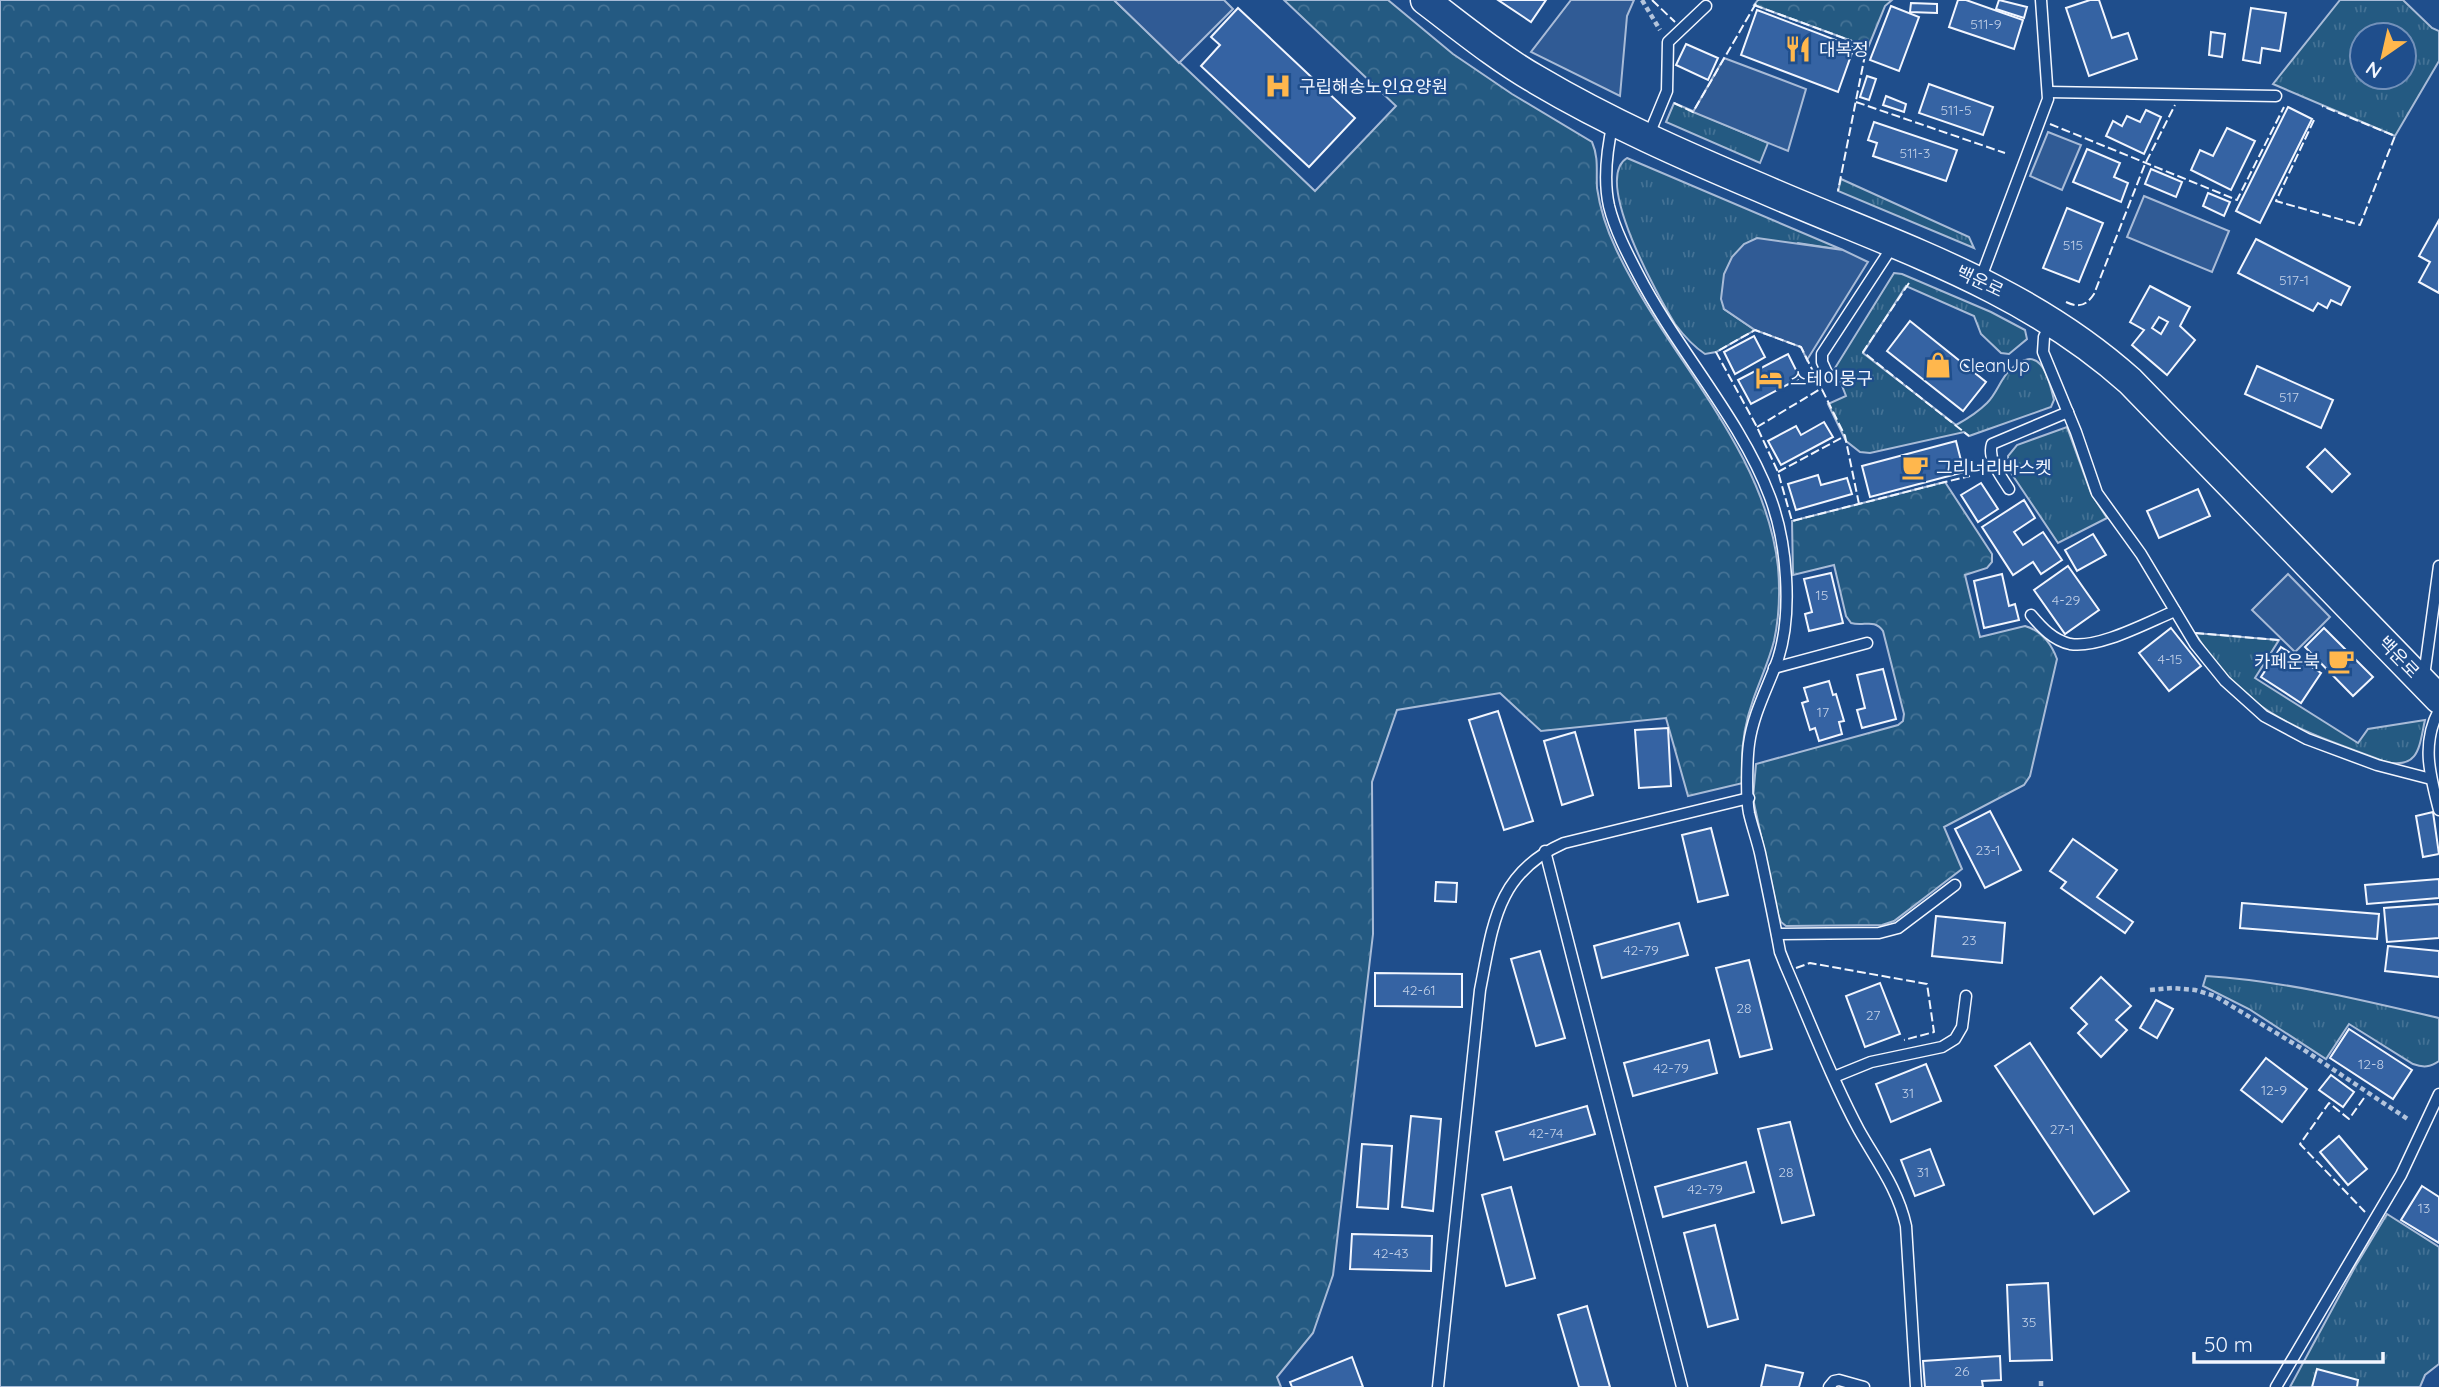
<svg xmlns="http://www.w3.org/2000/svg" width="2439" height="1387" viewBox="0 0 2439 1387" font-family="Quicksand,'Noto Sans KR',sans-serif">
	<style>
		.grass { fill: url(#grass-tufts); stroke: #a8bbd7; stroke-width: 2; fill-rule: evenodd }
		.forest { fill: url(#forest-crowns); stroke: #a8bbd7; stroke-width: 2 }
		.parking { fill: #305b95; stroke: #a8bbd7; stroke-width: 2 }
		.building { fill: #3563a3; stroke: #f2f6ff; stroke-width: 2; fill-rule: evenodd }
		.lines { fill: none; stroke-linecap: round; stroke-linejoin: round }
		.service-casing { stroke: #f2f6ff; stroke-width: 13 }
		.tertiary-casing { stroke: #f2f6ff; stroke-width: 31 }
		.path { stroke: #b3c4dc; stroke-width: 4.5; stroke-dasharray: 5 3.5; stroke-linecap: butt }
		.service { stroke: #1f4e8c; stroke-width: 10 }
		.tertiary { stroke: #1f4e8c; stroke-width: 28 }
		.fence { stroke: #f2f6ff; stroke-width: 2; stroke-dasharray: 9 3.5; stroke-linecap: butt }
		.labels { text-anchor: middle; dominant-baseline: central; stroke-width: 5; stroke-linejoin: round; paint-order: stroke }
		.number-label { font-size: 14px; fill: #c3d1e8 }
		.poi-label { font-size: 18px; fill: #f2f6ff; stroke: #1f4e8c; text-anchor: start }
		.street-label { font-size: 18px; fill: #f2f6ff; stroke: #1f4e8c }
	</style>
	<defs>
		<pattern id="grass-tufts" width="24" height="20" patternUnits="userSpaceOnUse" patternTransform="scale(1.75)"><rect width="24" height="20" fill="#245a82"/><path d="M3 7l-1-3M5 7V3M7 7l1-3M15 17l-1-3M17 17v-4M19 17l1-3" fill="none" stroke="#447295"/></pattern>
		<pattern id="forest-crowns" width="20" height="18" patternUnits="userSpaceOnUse" patternTransform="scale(1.75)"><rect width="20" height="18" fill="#245a82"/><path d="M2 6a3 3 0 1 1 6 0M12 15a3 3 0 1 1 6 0" fill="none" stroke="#447295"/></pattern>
	</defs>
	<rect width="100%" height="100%" fill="#1f4e8c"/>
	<!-- grass -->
	<g class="grass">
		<path d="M2340,0H2403L2432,28L2439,31V61L2395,136L2273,84ZM2362,35H2404V77H2362Z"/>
		<polygon points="1674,103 1768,143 1760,163 1666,122"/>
		<path d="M1627,158L1843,250L1798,243L1724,309L1755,330L1716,352L1705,354C1693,346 1684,336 1675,324C1659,298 1592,179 1627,158Z"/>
		<polygon points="1841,179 1969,237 1974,248 1838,191"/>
		<path d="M1894,273L1902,274L1991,312L2025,330L2027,339L2009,354L2001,353L1981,334L1974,316L1906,286L1863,353L1956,425C1967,419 1978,412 1987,403C1997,393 2000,380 2009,371C2039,341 2048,374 2054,400L2051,407L1969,436L1964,432L1870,453L1860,452L1846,441L1828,404L1846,396L1837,373L1830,376Z"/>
		<polygon points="2067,427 2091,493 2107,518 2058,543 2009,470 2008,456 2017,445"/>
		<path d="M2195,633L2279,640L2255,678L2358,743L2368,729L2425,720C2419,746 2420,769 2386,762C2301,730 2245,716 2195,633Z"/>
		<path d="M2206,976C2285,981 2362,1000 2439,1018V1061C2430,1067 2424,1068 2413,1064L2349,1024L2326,1059L2249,1009L2203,986Z"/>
		<polygon points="2387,1214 2439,1247 2439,1364 2425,1375 2420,1387 2290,1387 2355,1267"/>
	</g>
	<!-- forest -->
	<g class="forest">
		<path d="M0,0H1114L1315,191L1396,106L1284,0H1388L1453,54L1512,94L1592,142C1599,158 1596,171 1597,188C1600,209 1607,230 1616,249C1665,355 1765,447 1778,567C1780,590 1779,618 1774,641C1769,661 1760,680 1753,700C1743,728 1740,755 1743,783L1688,796L1666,718L1541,731L1500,693L1397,710L1372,782L1373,934L1333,1275L1313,1333L1277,1377L1281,1387H0Z"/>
		<polygon points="1758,0 1892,0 1885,6 1865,55 1865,48 1860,44 1754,5"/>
		<path d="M1945,482L1992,554V562L1987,568L1965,575L1980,637L2025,626C2042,631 2051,643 2057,659L2030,776L2024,785L1944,827L1962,869L1894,921L1882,925L1786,926L1781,922L1778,914L1755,808L1753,798L1756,764L1898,725L1903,721L1904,714L1883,631C1874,618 1864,627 1851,623L1846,616L1834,565L1793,575L1792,521Z"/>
	</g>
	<!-- parking -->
	<g class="parking">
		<polygon points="1114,0 1224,0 1233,9 1179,63"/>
		<polygon points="1571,0 1634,0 1627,16 1620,96 1531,52"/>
		<polygon points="1724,58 1806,89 1788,151 1693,112"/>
		<polygon points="2048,132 2081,145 2062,190 2030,176"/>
		<polygon points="2144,196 2229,231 2212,272 2127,237"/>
		<polygon points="1757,238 1843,250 1868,262 1807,360 1801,347 1755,330 1724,309 1721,299 1724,274 1732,257 1744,244"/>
		<polygon points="2288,574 2330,617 2295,652 2252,610"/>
	</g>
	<!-- building -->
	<g class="building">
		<polygon points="1498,0 1546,0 1531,22"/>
		<polygon points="1958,0 1966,0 2023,20 2014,49 1949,27"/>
		<polygon points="1999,0 2027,7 2024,18 1996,9"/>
		<polygon points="2090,0 2099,0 2112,38 2128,33 2137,59 2089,76 2066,8"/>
		<polygon points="1911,3 1937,4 1937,13 1910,12"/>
		<polygon points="1891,6 1919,17 1899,71 1870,60"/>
		<polygon points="1238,8 1355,118 1309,167 1201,66 1220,45 1211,37"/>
		<polygon points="2251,8 2286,13 2280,51 2262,48 2260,63 2243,60"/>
		<polygon points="1757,10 1854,47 1838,92 1741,55"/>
		<polygon points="2211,32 2225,34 2222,57 2209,55"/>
		<polygon points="1686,44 1718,58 1708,80 1676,65"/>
		<polygon points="1867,76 1876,79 1869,100 1860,97"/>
		<polygon points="1929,84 1993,107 1983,135 1919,113"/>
		<polygon points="1886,96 1906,104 1904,112 1883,105"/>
		<polygon points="2288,107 2312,119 2260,223 2236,211"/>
		<polygon points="2146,110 2161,117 2144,154 2106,136 2113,121 2122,126 2127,116 2140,122"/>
		<polygon points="1874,122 1957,150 1946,181 1873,156 1877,143 1868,140"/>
		<polygon points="2227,128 2255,141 2231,190 2191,170 2200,150 2213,156"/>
		<polygon points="2087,149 2120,163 2114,177 2128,183 2121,202 2073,182"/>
		<polygon points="2151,169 2182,182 2176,197 2145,184"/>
		<polygon points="2208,193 2230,202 2224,216 2203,206"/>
		<polygon points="2067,208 2103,223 2079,282 2043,268"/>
		<polygon points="2439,220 2439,293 2419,282 2430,262 2419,256"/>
		<polygon points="2256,239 2350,287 2341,305 2331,300 2327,308 2318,303 2313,311 2238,273"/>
		<path d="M2150,286L2190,307L2180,326L2195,340L2167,375L2132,345L2144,330L2130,322ZM2159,317L2168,322L2161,334L2152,328Z"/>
		<polygon points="1910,321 1986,382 1963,411 1887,351"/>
		<polygon points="1754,336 1765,357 1735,374 1724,352"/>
		<polygon points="1788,354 1800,378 1751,404 1738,380"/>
		<polygon points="2257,366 2333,400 2321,428 2245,394"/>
		<polygon points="1824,422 1833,437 1781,465 1768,441 1796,426 1801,435"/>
		<polygon points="1956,441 1964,472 1870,497 1862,466"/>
		<polygon points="2325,449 2350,474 2332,492 2307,467"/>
		<polygon points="1818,475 1821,485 1847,478 1852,494 1796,510 1788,484"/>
		<polygon points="1981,483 1998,509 1978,522 1961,495"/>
		<polygon points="2198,489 2210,516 2159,538 2147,511"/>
		<polygon points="2024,500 2035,518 2014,532 2023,545 2043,532 2062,560 2041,574 2033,562 2013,575 1982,527"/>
		<polygon points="2093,534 2106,555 2077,571 2065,550"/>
		<polygon points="2068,566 2099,610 2065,634 2034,590"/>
		<polygon points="1831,573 1843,623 1809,631 1805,614 1812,612 1804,579"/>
		<polygon points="2002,574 2009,606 2015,604 2019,620 1984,628 1974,581"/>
		<polygon points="2171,628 2201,666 2169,691 2139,653"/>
		<polygon points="2324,628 2373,677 2353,696 2305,647"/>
		<polygon points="2281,647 2321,673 2301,703 2261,677"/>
		<polygon points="1883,669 1896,719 1862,728 1857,710 1865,708 1857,675"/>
		<polygon points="1829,681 1833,695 1836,694 1844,721 1839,722 1842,734 1819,741 1815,728 1810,730 1802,703 1808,701 1804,688"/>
		<polygon points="1498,711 1533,821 1504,830 1469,720"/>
		<polygon points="1668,728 1671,786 1639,788 1635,730"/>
		<polygon points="1575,732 1593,795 1562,805 1544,741"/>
		<polygon points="1990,811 2021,870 1985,888 1955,829"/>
		<polygon points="2433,812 2439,854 2423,857 2416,816"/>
		<polygon points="1711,828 1728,895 1698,902 1682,835"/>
		<polygon points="2073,839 2117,870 2097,897 2133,922 2125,933 2061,888 2066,882 2050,871"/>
		<polygon points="2439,879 2439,898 2367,904 2365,885"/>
		<polygon points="1436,882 1457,883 1456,902 1435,901"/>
		<polygon points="2242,903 2379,914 2377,939 2240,928"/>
		<polygon points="2439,904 2439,938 2387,942 2384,908"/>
		<polygon points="1936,916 2005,923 2002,963 1932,956"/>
		<polygon points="1679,923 1688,955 1602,978 1594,946"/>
		<polygon points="2388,946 2439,951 2439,977 2385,971"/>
		<polygon points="1540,951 1565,1038 1536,1046 1511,959"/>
		<polygon points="1749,960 1772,1049 1740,1057 1716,968"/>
		<polygon points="1375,973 1462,974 1462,1007 1375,1006"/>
		<polygon points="2101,977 2131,1006 2116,1020 2127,1030 2101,1057 2078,1033 2087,1024 2071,1008"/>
		<polygon points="1880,983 1900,1034 1865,1047 1846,996"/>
		<polygon points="2156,1000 2173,1009 2157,1038 2140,1028"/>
		<polygon points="2349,1029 2412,1070 2393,1099 2330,1058"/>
		<polygon points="1709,1040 1717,1073 1633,1096 1624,1063"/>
		<polygon points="2030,1043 2129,1191 2094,1214 1995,1066"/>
		<polygon points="2266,1058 2307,1089 2282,1122 2241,1090"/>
		<polygon points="1926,1064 1941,1101 1891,1122 1876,1084"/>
		<polygon points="2331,1075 2354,1092 2343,1107 2319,1090"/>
		<polygon points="1587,1106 1595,1134 1504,1160 1496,1132"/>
		<polygon points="1411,1116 1441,1119 1433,1211 1402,1207"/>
		<polygon points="1790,1122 1814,1215 1782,1223 1758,1129"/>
		<polygon points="2339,1136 2367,1169 2348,1185 2320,1152"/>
		<polygon points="1362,1144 1392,1146 1388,1209 1357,1207"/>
		<polygon points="1930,1149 1944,1185 1915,1196 1901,1160"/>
		<polygon points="1746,1162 1754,1192 1663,1217 1655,1187"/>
		<polygon points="2422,1186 2439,1197 2439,1243 2401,1220"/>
		<polygon points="1511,1187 1535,1278 1506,1286 1482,1195"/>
		<polygon points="1715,1225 1738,1319 1708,1327 1684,1233"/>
		<polygon points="1352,1234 1432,1236 1431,1271 1350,1269"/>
		<polygon points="2048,1283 2052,1360 2010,1361 2007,1285"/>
		<polygon points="1587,1306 1610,1387 1579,1387 1558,1315"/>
		<polygon points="2000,1356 2001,1380 1982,1381 1983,1387 1925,1387 1923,1361"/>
		<polygon points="1352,1357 1363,1387 1292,1387 1290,1382"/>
		<polygon points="1766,1365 1803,1373 1799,1387 1761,1387"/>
		<polygon points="2317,1369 2358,1380 2357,1387 2312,1387"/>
	</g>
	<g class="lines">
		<!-- service casing -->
		<g class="service-casing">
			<g id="service">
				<polyline points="2048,92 2276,96"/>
				<path d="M1613,122C1607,149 1603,179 1609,206C1615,230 1627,253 1638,274C1677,350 1741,419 1770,497C1787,542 1793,612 1778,659C1768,687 1753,714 1749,744C1747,759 1746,798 1749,813C1752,826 1757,840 1760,853C1767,886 1774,919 1780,952L1786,967C1810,1022 1831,1078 1859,1130C1877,1162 1898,1189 1906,1226L1916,1387"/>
				<polyline points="1648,137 1667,91 1668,42 1706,6"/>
				<polyline points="1980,280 2048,99 2041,0"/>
				<polyline points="2051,323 2044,337 2043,352 2076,432 2097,493 2141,554 2195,644 2225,681 2264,716 2307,739 2377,765 2431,779"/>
				<polyline points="1827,373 1822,362 1822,354 1894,244"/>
				<path d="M2009,489C2001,476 1987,459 1992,444L2068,412"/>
				<path d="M2031,615C2042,628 2053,640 2070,644C2099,649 2148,622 2175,611"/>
				<polyline points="1774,668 1867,643"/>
				<polyline points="2424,676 2439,566"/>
				<path d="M2439,710C2421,744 2430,775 2439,810"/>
				<polyline points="1545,851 1682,1387"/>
				<polyline points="1777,934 1879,933 1898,928 1955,885"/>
				<polyline points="1834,1077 1871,1062 1942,1047 1955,1039 1962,1027 1966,996"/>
				<path d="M1438,1387L1480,990C1493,925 1496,873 1564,843L1749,798"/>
				<polyline points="1829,1387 1834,1381 1839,1380 1864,1387"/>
				<polyline points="2276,1387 2401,1175 2439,1094"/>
			</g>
		</g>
		<!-- tertiary casing -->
		<g class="tertiary-casing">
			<path id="tertiary" d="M1425,0C1462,28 1497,57 1537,80C1608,122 1685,156 1761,188C1891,245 2022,284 2130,381L2439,699"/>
		</g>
		<!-- path -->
		<g class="path">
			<polyline points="1642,0 1660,30"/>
			<polyline points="2150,990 2173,988 2195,990 2215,996 2301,1048 2409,1120"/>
			<polyline points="2041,1381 2041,1387"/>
		</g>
		<!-- service -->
		<use href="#service" class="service"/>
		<!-- tertiary -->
		<use href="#tertiary" class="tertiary"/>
		<!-- fence -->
		<g class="fence">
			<polyline points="1652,0 1675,22"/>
			<polyline points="1754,5 1860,44 1865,48 1865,55 1838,191"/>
			<polyline points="1856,102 2005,153"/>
			<polyline points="1674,103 1693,112 1758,0"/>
			<polyline points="2314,120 2276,201 2360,225 2395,136 2322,106"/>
			<polyline points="2050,124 2237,200 2284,107"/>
			<polyline points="1909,283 1863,352 1969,436"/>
			<path d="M2066,302C2079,308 2086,306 2094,294L2145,164L2175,105"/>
			<polyline points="1757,427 1822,388"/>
			<polyline points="1778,472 1845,436"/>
			<polyline points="1859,504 1845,436 1801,347 1755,330 1716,352 1757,427 1778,472 1792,521 1945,482 1970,476"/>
			<polyline points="2195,633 2279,640"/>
			<polyline points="1796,968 1810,963 1927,984 1934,1032 1904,1040"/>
			<polyline points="2364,1098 2349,1119 2329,1103 2300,1144 2365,1212"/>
		</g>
	</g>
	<!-- icons -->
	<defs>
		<g id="restaurant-bare" transform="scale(2.1)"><path d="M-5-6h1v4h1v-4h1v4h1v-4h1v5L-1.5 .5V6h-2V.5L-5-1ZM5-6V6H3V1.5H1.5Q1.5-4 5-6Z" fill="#ffb74d" stroke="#1f4e8c" stroke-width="2.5" paint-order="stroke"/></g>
		<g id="hospital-bare" transform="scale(2.1)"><path d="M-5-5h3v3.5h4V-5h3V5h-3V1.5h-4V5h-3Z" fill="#ffb74d" stroke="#1f4e8c" stroke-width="2.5" paint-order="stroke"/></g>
		<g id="shop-bare" transform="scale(2.1)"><path d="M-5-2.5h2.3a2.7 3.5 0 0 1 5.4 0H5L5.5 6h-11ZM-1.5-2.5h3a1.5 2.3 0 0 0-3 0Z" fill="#ffb74d" stroke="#1f4e8c" stroke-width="2.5" paint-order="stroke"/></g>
		<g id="hotel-bare" transform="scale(2.1)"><path d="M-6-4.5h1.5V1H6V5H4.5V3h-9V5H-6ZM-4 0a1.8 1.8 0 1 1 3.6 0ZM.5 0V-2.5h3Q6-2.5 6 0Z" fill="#ffb74d" stroke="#1f4e8c" stroke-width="2.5" paint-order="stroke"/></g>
		<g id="cafe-bare" transform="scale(2.1)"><path d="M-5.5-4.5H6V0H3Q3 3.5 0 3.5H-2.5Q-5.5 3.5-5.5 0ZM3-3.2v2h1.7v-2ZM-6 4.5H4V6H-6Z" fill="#ffb74d" stroke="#1f4e8c" stroke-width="2.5" paint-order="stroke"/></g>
	</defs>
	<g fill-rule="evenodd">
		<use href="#restaurant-bare" x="1798" y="49"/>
		<use href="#hospital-bare" x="1278" y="86"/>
		<use href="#shop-bare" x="1938" y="365"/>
		<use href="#hotel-bare" x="1769" y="378"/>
		<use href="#cafe-bare" x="1915" y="467"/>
		<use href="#cafe-bare" x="2341" y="661"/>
	</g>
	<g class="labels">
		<!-- number labels -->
		<g class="number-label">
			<text x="1986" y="24">511-9</text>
			<text x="1956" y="110">511-5</text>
			<text x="1915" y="153">511-3</text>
			<text x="2073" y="245">515</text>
			<text x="2294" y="280">517-1</text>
			<text x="2289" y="397">517</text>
			<text x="1822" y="595">15</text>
			<text x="2066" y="600">4-29</text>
			<text x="2170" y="659">4-15</text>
			<text x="1823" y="712">17</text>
			<text x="1988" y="850">23-1</text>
			<text x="1969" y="940">23</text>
			<text x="1641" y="950">42-79</text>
			<text x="1419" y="990">42-61</text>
			<text x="1744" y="1008">28</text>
			<text x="1873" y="1015">27</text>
			<text x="2371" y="1064">12-8</text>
			<text x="1671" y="1068">42-79</text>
			<text x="2274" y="1090">12-9</text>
			<text x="1908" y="1093">31</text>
			<text x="2062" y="1129">27-1</text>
			<text x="1546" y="1133">42-74</text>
			<text x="1786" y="1172">28</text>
			<text x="1923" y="1172">31</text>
			<text x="1705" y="1189">42-79</text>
			<text x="2424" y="1208">13</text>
			<text x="1391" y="1253">42-43</text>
			<text x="2029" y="1322">35</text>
			<text x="1962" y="1371">26</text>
		</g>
		<!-- poi labels -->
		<g class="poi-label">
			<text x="1819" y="49">대복정</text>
			<text x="1299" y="86">구립해송노인요양원</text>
			<text x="1959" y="365">CleanUp</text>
			<text x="1790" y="378">스테이뭉구</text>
			<text x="1936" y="467">그리너리바스켓</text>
			<text x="2320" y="661" text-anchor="end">카페운북</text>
		</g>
		<!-- street labels -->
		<g class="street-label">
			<text transform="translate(1980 281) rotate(25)">백운로</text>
			<text transform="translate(2399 657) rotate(46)">백운로</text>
		</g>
	</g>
	<!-- north arrow -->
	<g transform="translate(2383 56) rotate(214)"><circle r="33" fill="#1f4e8c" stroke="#7391ba" stroke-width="2"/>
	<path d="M0-5L12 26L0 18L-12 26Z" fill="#ffb74d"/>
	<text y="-10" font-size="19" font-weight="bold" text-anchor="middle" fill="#f2f6ff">N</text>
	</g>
	<!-- scale -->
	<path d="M2194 1352v10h189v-10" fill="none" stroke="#f2f6ff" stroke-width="3.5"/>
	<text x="2204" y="1352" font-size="21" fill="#f2f6ff" stroke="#1f4e8c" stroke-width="5" paint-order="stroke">50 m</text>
</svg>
